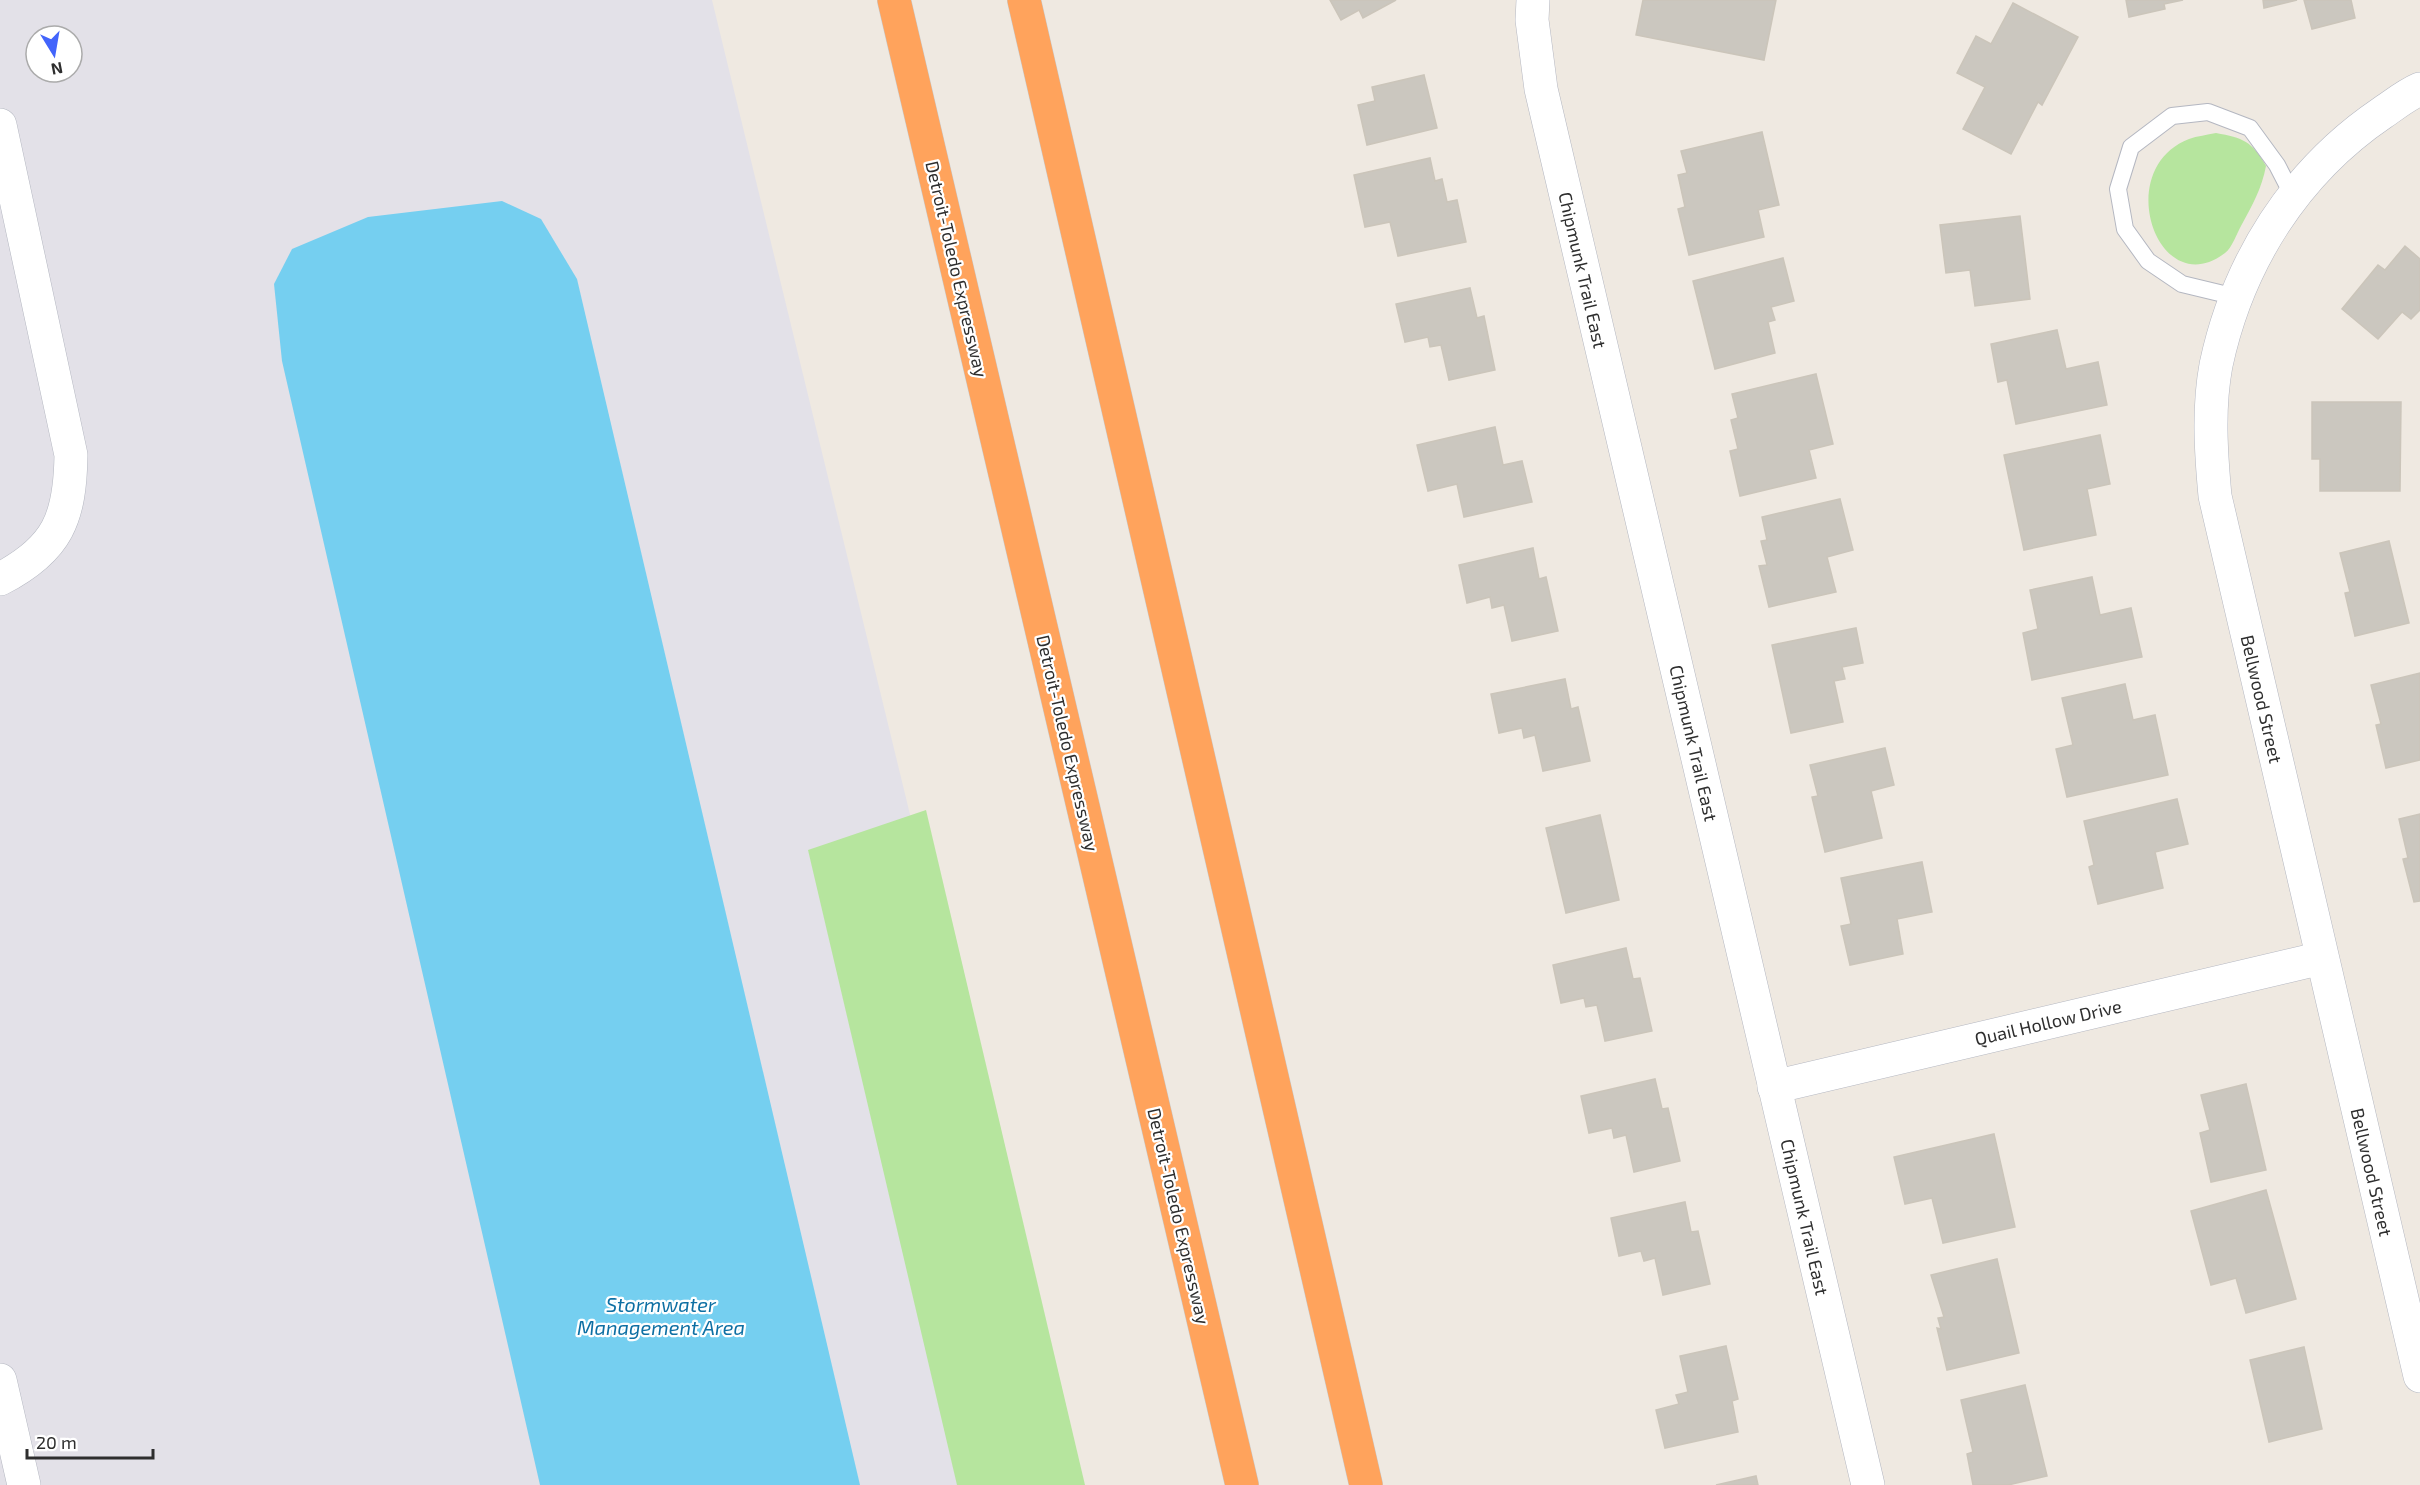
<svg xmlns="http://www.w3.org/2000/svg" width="2420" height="1485" viewBox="0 0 2420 1485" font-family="'Exo 2',sans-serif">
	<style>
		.industrial { fill: #e3e1e8; fill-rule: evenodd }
		.green { fill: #b6e59e }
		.water { fill: #75cff0 }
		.building { fill: #cbc7bf; stroke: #cbc5ba; stroke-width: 1.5 }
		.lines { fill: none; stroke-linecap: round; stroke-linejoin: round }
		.service-casing { stroke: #b4b7c1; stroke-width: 18 }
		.minor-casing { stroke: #b4b7c1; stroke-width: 34 }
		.motorway-casing { stroke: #c9c9c9; stroke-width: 34 }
		.service { stroke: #fff; stroke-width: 16 }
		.minor { stroke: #fff; stroke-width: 33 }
		.motorway { stroke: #ffa35c; stroke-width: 33 }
		.labels { text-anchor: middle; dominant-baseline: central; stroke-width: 4.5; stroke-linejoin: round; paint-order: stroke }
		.street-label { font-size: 18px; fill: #2e2e2e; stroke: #fff }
		.water-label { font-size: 20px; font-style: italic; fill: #0d6fa3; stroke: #fff }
	</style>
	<rect width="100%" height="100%" fill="#efe9e1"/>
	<!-- industrial -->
	<path class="industrial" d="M0,0H712L1073,1485H0ZM36,36H72V72H36Z"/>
	<!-- green -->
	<g class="green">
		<path d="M2216,133C2243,138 2252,141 2266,166C2262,188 2252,206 2241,226C2237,233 2232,248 2225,253C2158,304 2111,169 2189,139C2197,136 2207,135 2216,133Z"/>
		<polygon points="926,810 1085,1485 957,1485 808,850"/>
	</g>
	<!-- water -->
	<polygon class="water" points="502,201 541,219 577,279 860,1485 540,1485 282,361 274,284 292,249 368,217"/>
	<!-- building -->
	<g class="building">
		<polygon points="1330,0 1396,0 1363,18 1359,10 1341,20"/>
		<polygon points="1643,0 1776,0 1764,60 1636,35"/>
		<polygon points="2126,0 2183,0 2164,4 2165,9 2129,17"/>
		<polygon points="2263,0 2297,0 2264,8"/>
		<polygon points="2304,0 2351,0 2355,18 2312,29"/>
		<polygon points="2013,3 2078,37 2042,105 2038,102 2011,154 1963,129 1985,87 1957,73 1976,36 1991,44"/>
		<polygon points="1424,75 1437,128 1367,145 1358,105 1375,101 1372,87"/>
		<polygon points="1762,132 1779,205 1758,210 1764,237 1689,255 1678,209 1685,207 1678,175 1687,173 1681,151"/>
		<polygon points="1430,158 1435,181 1442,179 1447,202 1457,200 1466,242 1398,256 1390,222 1365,227 1354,175"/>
		<polygon points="2020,216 2030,299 1975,306 1970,270 1946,273 1940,225"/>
		<polygon points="2405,246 2420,259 2420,310 2411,319 2402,312 2378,339 2342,309 2378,265 2385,270"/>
		<polygon points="1783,258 1794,301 1771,307 1775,320 1768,322 1775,353 1715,369 1693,281"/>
		<polygon points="1470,288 1477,318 1484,316 1495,370 1449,380 1441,345 1430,347 1428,337 1405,342 1396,304"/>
		<polygon points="2057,330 2066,369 2098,362 2107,405 2016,424 2007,380 1998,382 1991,344"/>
		<polygon points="1816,374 1833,444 1809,450 1816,478 1740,496 1730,451 1738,449 1731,420 1738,418 1732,394"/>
		<polygon points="2312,402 2401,402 2400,491 2320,491 2320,459 2312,459"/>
		<polygon points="1495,427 1503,465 1522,461 1532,502 1464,517 1457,484 1428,491 1417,445"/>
		<polygon points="2100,435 2110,484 2087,489 2096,535 2024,550 2004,455"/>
		<polygon points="1840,499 1853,550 1827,557 1836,592 1769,607 1759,566 1767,565 1761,541 1767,540 1762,517"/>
		<polygon points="2389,541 2409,623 2355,636 2345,593 2350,592 2340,553"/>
		<polygon points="1533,548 1539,579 1546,577 1558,631 1512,641 1504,605 1492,608 1490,597 1467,603 1459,565"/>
		<polygon points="2092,577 2100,615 2131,608 2142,657 2032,680 2023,633 2038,629 2030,590"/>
		<polygon points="1856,628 1863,663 1842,667 1845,679 1834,681 1843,722 1791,733 1772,645"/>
		<polygon points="2420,673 2420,760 2386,768 2376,725 2381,724 2371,685"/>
		<polygon points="1565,679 1571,709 1578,707 1590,761 1543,771 1535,735 1524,738 1522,728 1499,733 1491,694"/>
		<polygon points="2125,684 2133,720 2155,715 2168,775 2067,797 2056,749 2073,745 2062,698"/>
		<polygon points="1885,748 1894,785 1871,791 1882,838 1825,852 1812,797 1818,796 1810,765"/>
		<polygon points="2177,799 2188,844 2155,852 2163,888 2098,904 2089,867 2094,865 2084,821"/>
		<polygon points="2420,814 2420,901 2414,902 2403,859 2408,858 2399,819"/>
		<polygon points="1600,815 1619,900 1566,913 1546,828"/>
		<polygon points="1922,862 1932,912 1897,919 1903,954 1850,965 1841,926 1851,924 1841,878"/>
		<polygon points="1626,948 1633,979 1640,978 1652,1031 1605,1041 1597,1005 1586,1007 1584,998 1561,1003 1553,965"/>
		<polygon points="1655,1079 1662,1109 1668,1108 1680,1161 1634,1172 1626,1135 1614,1138 1612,1128 1589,1133 1581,1096"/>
		<polygon points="2246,1084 2266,1170 2211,1182 2200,1133 2210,1130 2201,1095"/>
		<polygon points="1994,1134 2015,1227 1943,1243 1932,1198 1905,1204 1894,1157"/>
		<polygon points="2266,1190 2296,1299 2246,1313 2236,1278 2211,1285 2191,1211"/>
		<polygon points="1685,1202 1691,1232 1698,1231 1710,1284 1663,1295 1655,1258 1644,1261 1641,1251 1619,1256 1611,1218"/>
		<polygon points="1997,1259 2019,1353 1947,1370 1937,1328 1941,1329 1938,1318 1944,1317 1931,1275"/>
		<polygon points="1726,1346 1738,1399 1732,1401 1738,1432 1665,1448 1656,1410 1679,1404 1676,1395 1688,1392 1680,1356"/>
		<polygon points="2304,1347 2322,1429 2269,1442 2250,1360"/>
		<polygon points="2025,1385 2047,1476 2008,1485 1973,1485 1967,1454 1973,1452 1961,1400"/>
		<polygon points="1756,1476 1758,1485 1716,1485"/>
	</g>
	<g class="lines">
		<!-- service casing -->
		<g class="service-casing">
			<polyline id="service" points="2236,297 2182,284 2148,261 2125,229 2118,189 2131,147 2172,116 2208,112 2250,128 2277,165 2293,196"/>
		</g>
		<!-- minor casing -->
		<g class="minor-casing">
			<g id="minor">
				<polyline points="1533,0 1532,20 1541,89 1868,1485"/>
				<path d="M2420,89C2406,95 2394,105 2382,113C2295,172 2238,262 2216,365C2208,408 2211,453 2215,496L2420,1376"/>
				<path d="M0,125L71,455C70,518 58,549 0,579"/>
				<polyline points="1774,1087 2322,958"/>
				<polyline points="0,1380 24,1485"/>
			</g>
		</g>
		<!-- motorway casing -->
		<g class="motorway-casing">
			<g id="motorway">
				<polyline points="894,0 1242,1485"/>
				<polyline points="1024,0 1366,1485"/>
			</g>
		</g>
		<!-- service -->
		<use href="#service" class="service"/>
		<!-- minor -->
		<use href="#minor" class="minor"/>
		<!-- motorway -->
		<use href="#motorway" class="motorway"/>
	</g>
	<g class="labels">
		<!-- street labels -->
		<g class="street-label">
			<text transform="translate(957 269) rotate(77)">Detroit-Toledo Expressway</text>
			<text transform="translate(1583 270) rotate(77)">Chipmunk Trail East</text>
			<text transform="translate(2262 699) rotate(77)">Bellwood Street</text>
			<text transform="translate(1068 743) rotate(77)">Detroit-Toledo Expressway</text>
			<text transform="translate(1694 743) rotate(77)">Chipmunk Trail East</text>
			<text transform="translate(2048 1022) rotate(-13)">Quail Hollow Drive</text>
			<text transform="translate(2372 1172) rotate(77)">Bellwood Street</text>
			<text transform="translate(1179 1216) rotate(77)">Detroit-Toledo Expressway</text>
			<text transform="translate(1805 1217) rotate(77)">Chipmunk Trail East</text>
		</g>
		<!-- water labels -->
		<g class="water-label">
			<text x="661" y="1304">Stormwater<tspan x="661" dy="23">Management Area</tspan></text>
		</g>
	</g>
	<!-- north arrow -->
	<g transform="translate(54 54) rotate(169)"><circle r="28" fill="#ffffff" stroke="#ababab" stroke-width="1.5"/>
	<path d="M0-4.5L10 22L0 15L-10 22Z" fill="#4264fb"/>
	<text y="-9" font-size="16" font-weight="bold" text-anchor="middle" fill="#2e2e2e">N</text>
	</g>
	<!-- scale -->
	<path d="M27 1449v9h126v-9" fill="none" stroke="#2e2e2e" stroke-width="3"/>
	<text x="36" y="1449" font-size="18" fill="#2e2e2e" stroke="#ffffff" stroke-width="4.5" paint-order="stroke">20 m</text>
</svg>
